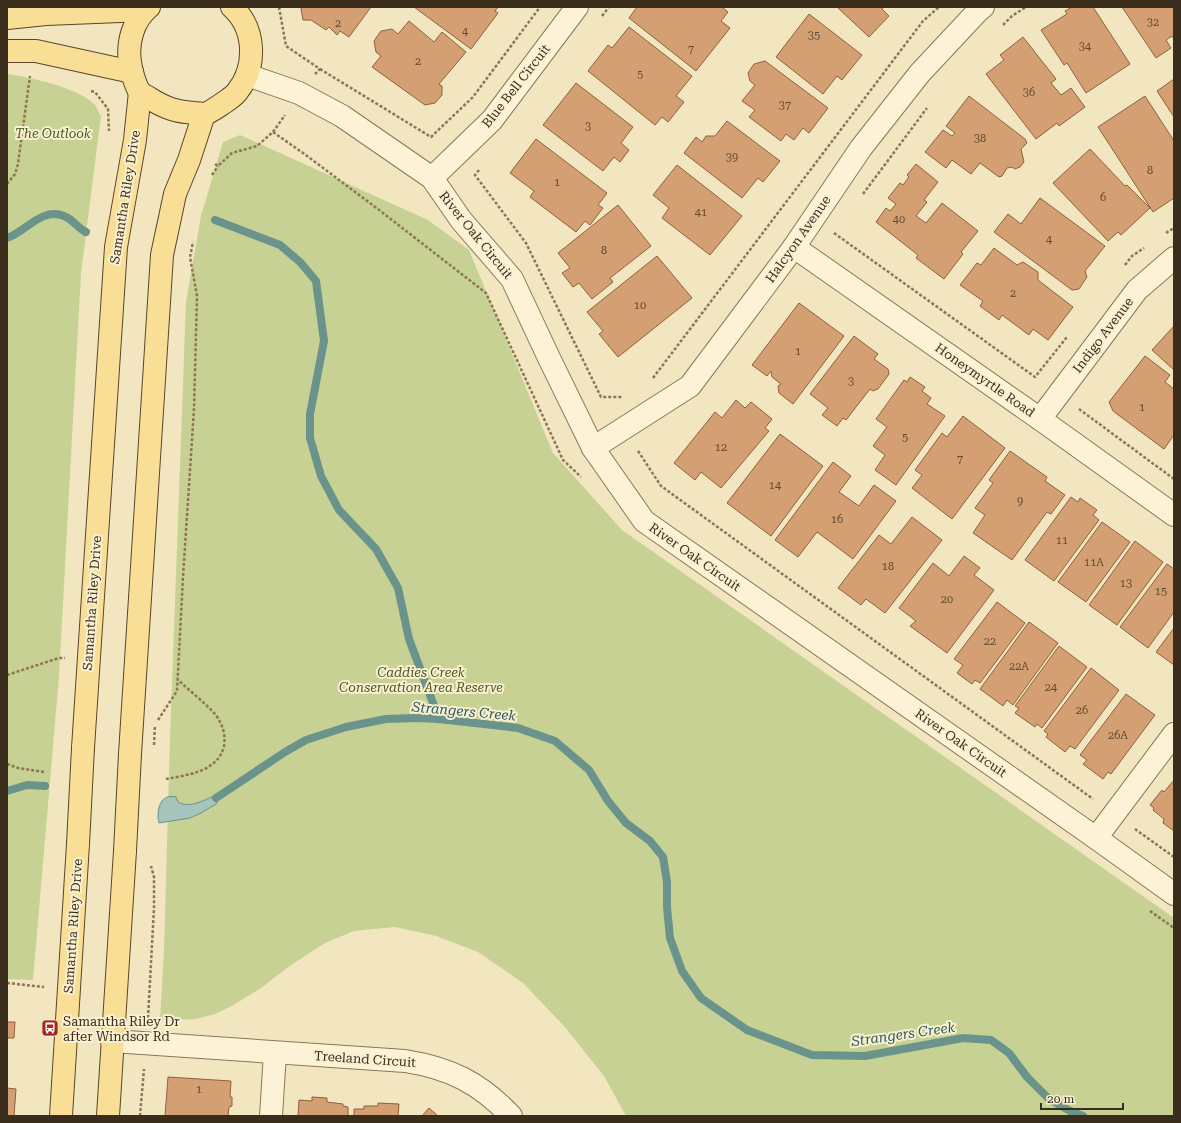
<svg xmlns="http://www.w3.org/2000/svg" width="1181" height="1123" viewBox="0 0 1181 1123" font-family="'Roboto Serif',serif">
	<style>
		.green { fill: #c6d193 }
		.water { fill: #a4c4bc; stroke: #6a938b }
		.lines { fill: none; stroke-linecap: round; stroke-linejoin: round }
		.stream { stroke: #6a938b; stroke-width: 8 }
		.building { fill: #d4a073; stroke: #8e603a }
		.minor-casing { stroke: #8d7656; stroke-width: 24 }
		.major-casing { stroke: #5a442b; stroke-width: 24 }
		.path { stroke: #8d7656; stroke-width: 2.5; stroke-dasharray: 3 2; stroke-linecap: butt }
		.minor { stroke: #fcf2d5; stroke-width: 22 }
		.major { stroke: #f9df95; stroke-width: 22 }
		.major-bridge-casing { stroke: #5a442b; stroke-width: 24; stroke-linecap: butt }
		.path-bridge { stroke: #8d7656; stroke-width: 2.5; stroke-dasharray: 3 2; stroke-linecap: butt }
		.major-bridge { stroke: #f9df95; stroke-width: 22 }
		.labels { text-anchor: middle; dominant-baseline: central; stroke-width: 4; stroke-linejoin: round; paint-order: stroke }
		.number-label { font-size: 11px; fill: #614a32 }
		.street-label { font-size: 13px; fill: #3b2d1c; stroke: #f9efd1 }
		.park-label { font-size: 13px; font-style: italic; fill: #485a21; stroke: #f9efd1 }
		.poi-label { font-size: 13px; fill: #3b2d1c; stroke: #f9efd1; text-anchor: start }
		.water-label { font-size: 14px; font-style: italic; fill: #2a5c5c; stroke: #f9efd1 }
	</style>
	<rect width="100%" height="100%" fill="#f2e6c0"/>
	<!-- green -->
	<g class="green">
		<path d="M7,74C29,77 80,88 95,105C97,108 99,113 101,116L81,273L59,676L33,980L7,979Z"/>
		<polygon points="240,135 428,220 469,250 553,453 622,530 1174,918 1174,1116 626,1116 604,1076 564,1026 523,983 478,952 436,936 395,927 354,931 325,943 291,965 261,988 232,1006 215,1014 196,1019 160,1020 164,951 170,737 186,302 201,216 223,142"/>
	</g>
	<!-- water -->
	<path class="water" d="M221,793H224L220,798L216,804L201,813L190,818L159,823C156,810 160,793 176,797L178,802C191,810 209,797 221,793Z"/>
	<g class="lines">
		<!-- stream -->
		<g class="stream">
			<polyline points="215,220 280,245 300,262 316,281 324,341 310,414 310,438 321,476 339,510 376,549 398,588 409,639 439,719"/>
			<path d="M7,238C26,232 41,207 64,216C74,220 77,228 86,232"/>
			<polyline points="7,791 27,785 45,786"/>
			<polyline points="216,798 285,752 306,740 346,727 386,719 415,718 439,719 518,728 555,741 589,770 608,801 626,823 650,841 663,857 667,882 667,907 670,938 682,971 701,998 747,1030 812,1055 865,1056 963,1038 991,1040 1009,1053 1027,1077 1049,1099 1070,1111 1083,1116"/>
		</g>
	</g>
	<!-- building -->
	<g class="building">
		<polygon points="302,7 371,7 349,37 340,31 337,35 329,27 326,30 311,20 303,20 301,9"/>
		<polygon points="414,7 498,7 495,11 498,13 471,49"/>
		<polygon points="637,7 722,7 728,12 721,21 730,28 696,71 629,18"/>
		<polygon points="837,7 883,7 882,9 889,16 869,37"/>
		<polygon points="1072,7 1093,7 1130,64 1086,93 1067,63 1064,65 1041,30 1067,14 1065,11"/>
		<polygon points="1122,7 1174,7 1174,39 1172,36 1166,40 1171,48 1156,58"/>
		<polygon points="809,14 862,55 842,80 837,76 823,94 776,57"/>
		<polygon points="409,21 434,42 442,32 466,52 439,84 442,86 442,95 435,103 425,105 372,67 381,56 376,52 374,41 381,31 392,29 398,34"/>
		<polygon points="629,27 692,76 676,96 684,102 668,122 662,117 655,125 588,71 608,45 612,48"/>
		<polygon points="1023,37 1056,79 1051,83 1061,95 1071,88 1085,107 1059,126 1057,123 1036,139 986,74 1004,60 1000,55"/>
		<polygon points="765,61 828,108 809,133 803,128 794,140 786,134 781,141 749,117 755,110 742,101 755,85 750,81 748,73 754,64"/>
		<polygon points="1174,79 1174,117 1157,91"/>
		<polygon points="576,83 633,127 621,143 629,150 620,162 614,157 603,171 543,125"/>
		<polygon points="969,96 1025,139 1027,143 1021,149 1024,162 1020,167 1015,169 1012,167 1007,168 1002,176 999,177 980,163 971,174 952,160 946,168 925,152 943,130 952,136 955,133 946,126"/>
		<polygon points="1145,96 1174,141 1174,198 1153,212 1098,127"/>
		<polygon points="727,121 780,161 763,182 758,178 742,198 684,153 696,137 702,142 706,136 715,136"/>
		<polygon points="536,139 607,193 598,205 603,208 590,225 585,221 576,232 530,197 534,191 510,173"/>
		<polygon points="1090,149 1125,186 1127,185 1150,208 1121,235 1118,232 1108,241 1053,183"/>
		<polygon points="916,164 938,182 924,200 927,202 916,216 926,223 942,203 978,231 961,252 963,254 944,279 916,258 918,255 876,222 886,208 890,211 896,204 888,198 900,183 903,185 909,177 907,175"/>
		<polygon points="677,165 742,216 710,255 662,218 669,208 653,195"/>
		<polygon points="1040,198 1105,246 1085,271 1087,277 1079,289 1072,290 994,232 1008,214 1021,224"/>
		<polygon points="618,205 651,246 610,278 613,282 592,299 579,283 573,287 562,273 570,268 558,253"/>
		<polygon points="994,248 1017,265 1023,262 1038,272 1038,280 1073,307 1048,340 1033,329 1029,335 1002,315 999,320 980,306 983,301 960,285 977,263 981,265"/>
		<polygon points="657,256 692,298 618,357 599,334 603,331 587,312"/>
		<polygon points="799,303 844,336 793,404 779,393 778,386 781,384 772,377 771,371 767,376 752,365"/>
		<polygon points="1174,326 1174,370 1152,350"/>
		<polygon points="854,336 878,354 874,359 888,369 889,374 878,389 873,391 870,389 846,420 843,418 837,426 822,415 828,408 810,394"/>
		<polygon points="1145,356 1170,375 1165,382 1174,389 1174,435 1164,449 1113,411 1109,402"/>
		<polygon points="910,377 925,387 922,391 931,398 927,404 945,416 896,485 875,470 885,455 873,446 887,427 876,419 904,380 907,382"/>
		<polygon points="736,400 745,408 751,402 772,419 765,428 769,431 721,488 701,472 695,480 674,463 715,412 722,418"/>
		<polygon points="963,416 1005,448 952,519 912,488 922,475 915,470 942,433 947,437"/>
		<polygon points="780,434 823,466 771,536 727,503"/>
		<polygon points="1010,451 1047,477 1045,481 1065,495 1051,514 1047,512 1012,560 973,533 985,515 975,508 993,483 989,480"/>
		<polygon points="833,462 851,476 839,492 859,506 874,485 896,501 853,559 817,532 798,557 775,540"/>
		<polygon points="1071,497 1078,502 1080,498 1097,510 1093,515 1099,520 1054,581 1025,560"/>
		<polygon points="912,517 942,540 885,613 866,599 861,605 838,588 879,535 891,544"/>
		<polygon points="1102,522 1130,542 1086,602 1058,582"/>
		<polygon points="1135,541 1163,562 1117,625 1089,605"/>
		<polygon points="964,556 980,568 974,575 994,590 947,653 910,626 916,621 899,608 933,563 949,576"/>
		<polygon points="1167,564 1174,569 1174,612 1148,648 1120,627"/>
		<polygon points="997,602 1025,623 980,683 975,680 972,684 957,673 963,665 954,659"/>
		<polygon points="1029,622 1058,643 1013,705 1007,700 1003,706 980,689"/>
		<polygon points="1174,628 1174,665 1156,652"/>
		<polygon points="1059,646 1087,667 1042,728 1037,724 1035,727 1015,713 1019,708 1015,706"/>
		<polygon points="1091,668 1119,690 1075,749 1070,746 1065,752 1046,737 1048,734 1044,731"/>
		<polygon points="1126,694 1155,715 1111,774 1108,772 1103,779 1083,764 1087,760 1080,755"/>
		<polygon points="1174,780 1174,831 1163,823 1164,819 1153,810 1154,808 1150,805 1162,790 1164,792"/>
		<polygon points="7,1022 15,1022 14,1038 7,1038"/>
		<polygon points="168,1077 231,1081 230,1097 232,1097 232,1106 229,1107 228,1116 165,1116"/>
		<polygon points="7,1088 16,1089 14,1116 7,1116"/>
		<polygon points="312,1097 327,1098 327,1102 343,1104 343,1106 348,1107 348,1116 298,1116 299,1100 312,1101"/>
		<polygon points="378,1103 399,1104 398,1116 354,1116 354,1109 364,1109 364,1106 378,1106"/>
		<polygon points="429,1108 438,1116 422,1116"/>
	</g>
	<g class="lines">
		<!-- minor casing -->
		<g class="minor-casing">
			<g id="minor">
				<polyline points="247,75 299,93 342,116 432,178 461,220 512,279 549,358 593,448 644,521 1096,838 1174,894"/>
				<polyline points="432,178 492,120 577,7"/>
				<polyline points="794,247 1040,419 1174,515"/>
				<polyline points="1040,419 1137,290 1174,258"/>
				<polyline points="593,448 690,386 794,247 861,148 920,73 978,11 983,7"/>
				<polyline points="1096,838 1174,734"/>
				<path d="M112,1041L405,1061C450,1068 480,1083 511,1116"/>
				<polyline points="271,1116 275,1053"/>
			</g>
		</g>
		<!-- major casing -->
		<g class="major-casing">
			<g id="major">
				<path d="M149,7C133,20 127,43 130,62C131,70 135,84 139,91C141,94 146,96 149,98C165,108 176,112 195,113C197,113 201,114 204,114C210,113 220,105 225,102C229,99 234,96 237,92C257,67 256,29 232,7"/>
				<polyline points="7,18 46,14 145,10"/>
				<polyline points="7,51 36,51 132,72"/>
				<polyline points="83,748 116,247 135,140 140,92"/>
				<polyline points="130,754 162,255 175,194 189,160 204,114"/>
				<polyline points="61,1116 78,844"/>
				<polyline points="108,1116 125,851"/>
			</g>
		</g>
		<!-- path -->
		<g class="path">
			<polyline points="279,7 286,46 320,69 315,74"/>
			<polyline points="602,16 609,7"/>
			<polyline points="1003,25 1012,16 1026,7"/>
			<polyline points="320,69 431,137 473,97 540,7"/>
			<polyline points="91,91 95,92 108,109 109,131"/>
			<polyline points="273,132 285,115"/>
			<polyline points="215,164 218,166 232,153 257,146 273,132 303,153 383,213 486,293 563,460 581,477"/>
			<polyline points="479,170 475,175 526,243 601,397 623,397"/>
			<polyline points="212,175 218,166"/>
			<polyline points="7,184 15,174 18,164 30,76"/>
			<polyline points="863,194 927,108"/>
			<polyline points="834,233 1035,377 1067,337"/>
			<polyline points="1166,233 1174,228"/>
			<polyline points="1125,265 1132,256 1144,248"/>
			<polyline points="653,378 923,21 939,7"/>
			<polyline points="1079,409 1174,479"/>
			<polyline points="638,451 661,486 1093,799"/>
			<polyline points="7,675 59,658 65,658"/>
			<polyline points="158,720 177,691 183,577 194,409 197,296 190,257 193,242"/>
			<polyline points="7,764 18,768 44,772"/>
			<path d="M166,779C187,775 218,772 224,746C226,734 222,723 215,714C204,702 190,691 178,680"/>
			<polyline points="1135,829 1174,857"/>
			<polyline points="1150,911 1174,928"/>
			<polyline points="7,983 44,987"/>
			<polyline points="148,1018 154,908 154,877 151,866"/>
			<polyline points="140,1116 144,1069"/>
		</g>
		<!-- minor -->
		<use href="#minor" class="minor"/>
		<!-- major -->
		<use href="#major" class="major"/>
		<!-- major-bridge casing -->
		<g class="major-bridge-casing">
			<g id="major-bridge">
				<polyline points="78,844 83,748"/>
				<polyline points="125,851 130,754"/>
			</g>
		</g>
		<!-- path-bridge -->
		<polyline class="path-bridge" points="154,745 155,725"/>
		<!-- major-bridge -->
		<use href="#major-bridge" class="major-bridge"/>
	</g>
	<!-- icons -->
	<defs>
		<g id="bus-square" transform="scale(0.9)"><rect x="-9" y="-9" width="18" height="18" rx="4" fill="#a22721" stroke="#f9efd1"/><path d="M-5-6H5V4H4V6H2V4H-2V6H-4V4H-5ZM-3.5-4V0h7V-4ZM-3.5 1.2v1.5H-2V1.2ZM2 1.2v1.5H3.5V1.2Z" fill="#fff"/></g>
	</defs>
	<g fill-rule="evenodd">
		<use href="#bus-square" x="50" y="1028"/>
	</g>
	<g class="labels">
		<!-- number labels -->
		<g class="number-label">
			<text x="1153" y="22">32</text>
			<text x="338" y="23">2</text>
			<text x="465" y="31">4</text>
			<text x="814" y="35">35</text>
			<text x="1085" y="46">34</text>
			<text x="691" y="49">7</text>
			<text x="418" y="61">2</text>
			<text x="640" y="74">5</text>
			<text x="1029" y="92">36</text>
			<text x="785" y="105">37</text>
			<text x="588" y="126">3</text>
			<text x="980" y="138">38</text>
			<text x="732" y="157">39</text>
			<text x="1150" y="170">8</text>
			<text x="557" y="182">1</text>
			<text x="1103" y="197">6</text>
			<text x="701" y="212">41</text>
			<text x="899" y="219">40</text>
			<text x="1049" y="239">4</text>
			<text x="604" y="250">8</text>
			<text x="1013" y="293">2</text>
			<text x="640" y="305">10</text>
			<text x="798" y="351">1</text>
			<text x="851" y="381">3</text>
			<text x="1142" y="407">1</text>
			<text x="905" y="437">5</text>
			<text x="721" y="447">12</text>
			<text x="960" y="459">7</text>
			<text x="775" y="485">14</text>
			<text x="1020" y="501">9</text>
			<text x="837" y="519">16</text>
			<text x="1062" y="540">11</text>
			<text x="1094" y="562">11A</text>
			<text x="888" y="566">18</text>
			<text x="1126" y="583">13</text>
			<text x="1161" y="591">15</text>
			<text x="947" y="599">20</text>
			<text x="990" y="641">22</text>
			<text x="1019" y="666">22A</text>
			<text x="1051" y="687">24</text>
			<text x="1082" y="710">26</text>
			<text x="1118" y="735">26A</text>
			<text x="199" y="1089">1</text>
		</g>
		<!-- street labels -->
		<g class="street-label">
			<text transform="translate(516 86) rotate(-52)">Blue Bell Circuit</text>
			<text transform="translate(125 197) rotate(-81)">Samantha Riley Drive</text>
			<text transform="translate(476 235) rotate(51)">River Oak Circuit</text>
			<text transform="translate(798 239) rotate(-55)">Halcyon Avenue</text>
			<text transform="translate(1103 335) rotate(-53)">Indigo Avenue</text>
			<text transform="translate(985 380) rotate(35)">Honeymyrtle Road</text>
			<text transform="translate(695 557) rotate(35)">River Oak Circuit</text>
			<text transform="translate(92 603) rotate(-86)">Samantha Riley Drive</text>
			<text transform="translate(961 743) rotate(35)">River Oak Circuit</text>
			<text transform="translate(73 926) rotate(-86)">Samantha Riley Drive</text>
			<text transform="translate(365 1059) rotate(4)">Treeland Circuit</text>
		</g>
		<!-- park labels -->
		<g class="park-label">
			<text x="53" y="133">The Outlook</text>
			<text x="421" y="672">Caddies Creek<tspan x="421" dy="15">Conservation Area Reserve</tspan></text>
		</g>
		<!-- poi labels -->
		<g class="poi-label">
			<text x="63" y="1021">Samantha Riley Dr<tspan x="63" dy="15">after Windsor Rd</tspan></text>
		</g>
		<!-- water labels -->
		<g class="water-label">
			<text transform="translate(464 711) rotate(5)">Strangers Creek</text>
			<text transform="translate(903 1034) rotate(-8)">Strangers Creek</text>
		</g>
	</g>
	<!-- border -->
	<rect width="1181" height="1123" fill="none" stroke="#3b2d1c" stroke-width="16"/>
	<!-- scale -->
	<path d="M1041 1103v6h82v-6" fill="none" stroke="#3b2d1c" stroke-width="2"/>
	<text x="1047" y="1103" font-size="12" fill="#3b2d1c" stroke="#f9efd1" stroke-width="3" paint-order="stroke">20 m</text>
</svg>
